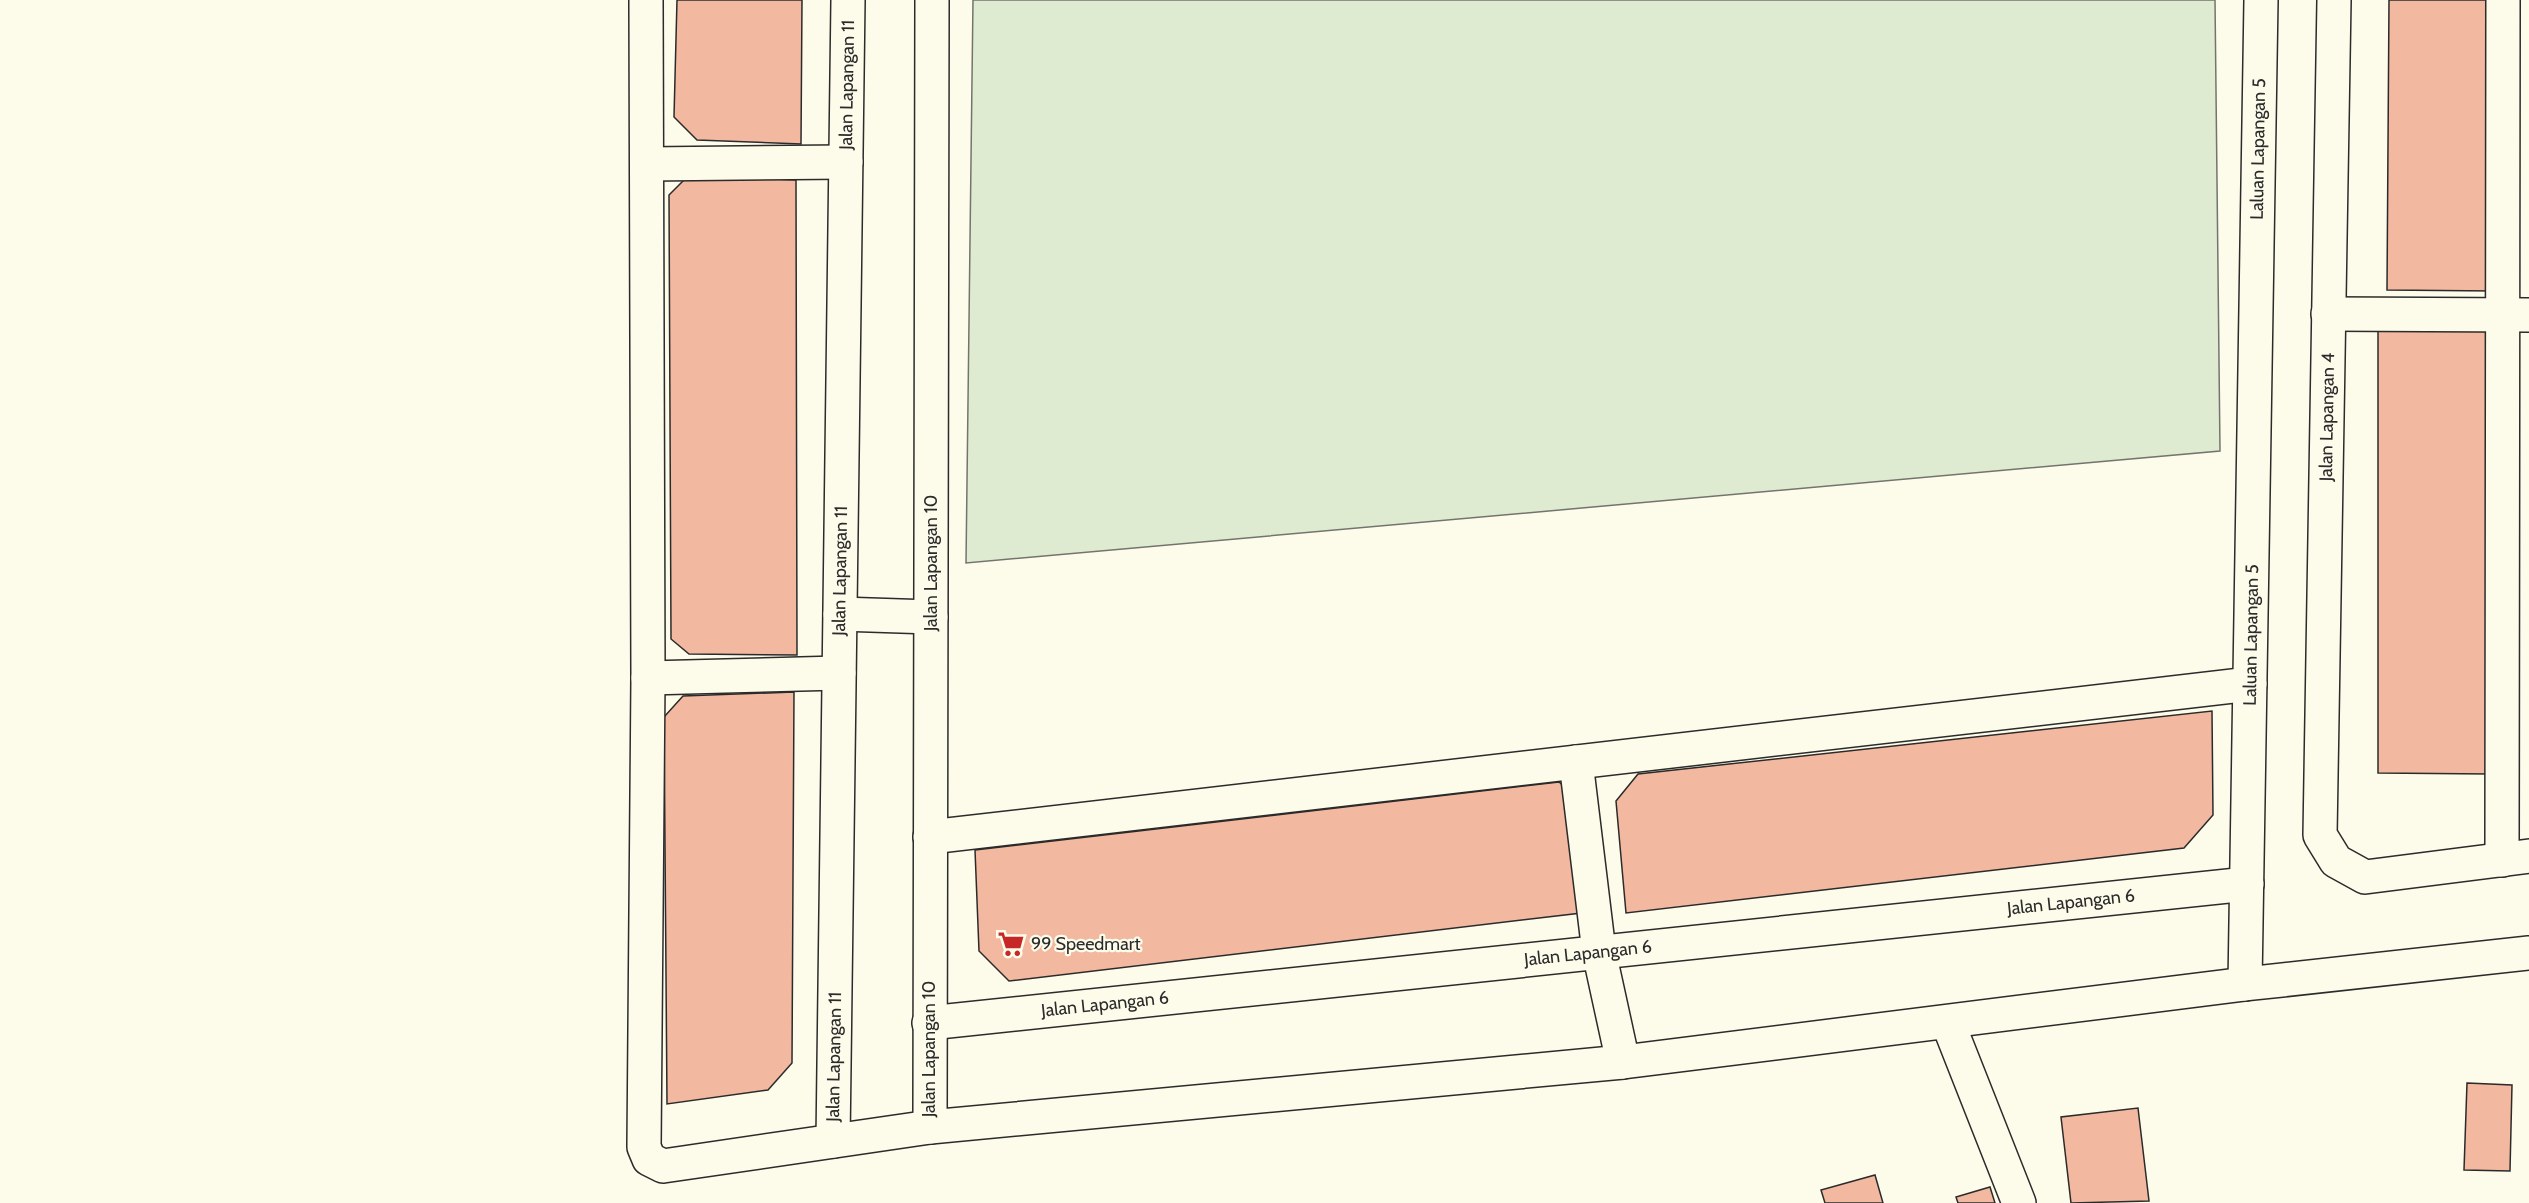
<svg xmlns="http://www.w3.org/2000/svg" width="2529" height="1203" viewBox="0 0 2529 1203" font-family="Cabin,sans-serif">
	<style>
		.green { fill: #deebd1; stroke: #74746e; stroke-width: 1.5 }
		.building { fill: #f2b8a0; stroke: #2b2b2b; stroke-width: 1.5 }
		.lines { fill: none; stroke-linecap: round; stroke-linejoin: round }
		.minor-casing { stroke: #2b2b2b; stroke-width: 36 }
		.minor { stroke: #fdfbea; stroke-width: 33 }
		.labels { text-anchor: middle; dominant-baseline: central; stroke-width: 4.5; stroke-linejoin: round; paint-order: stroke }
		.street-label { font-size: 18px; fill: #2b2b2b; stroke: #fdfbea }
		.poi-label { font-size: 18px; fill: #2b2b2b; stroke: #fdfbea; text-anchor: start }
	</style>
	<rect width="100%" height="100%" fill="#fdfbea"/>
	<!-- green -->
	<polygon class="green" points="973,0 2215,0 2220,451 966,563"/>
	<!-- building -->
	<g class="building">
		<polygon points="677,0 802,0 801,144 697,140 674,117"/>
		<polygon points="2389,0 2496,0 2494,291 2387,290"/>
		<polygon points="689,175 796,180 797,655 689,654 671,639 669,195"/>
		<polygon points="2378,326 2489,327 2489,774 2378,773"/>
		<polygon points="794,692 792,1063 768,1090 667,1104 664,717 683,696"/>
		<polygon points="2212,711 2213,815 2184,848 1626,913 1616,801 1638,774"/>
		<polygon points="1559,782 1580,800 1590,912 1009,981 979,951 975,850"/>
		<polygon points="2467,1083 2512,1085 2510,1171 2464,1170"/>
		<polygon points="2138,1108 2149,1201 2071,1203 2061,1117"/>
		<polygon points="1875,1175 1883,1203 1825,1203 1821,1190"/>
		<polygon points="1990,1187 1995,1203 1958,1203 1956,1197"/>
	</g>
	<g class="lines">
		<!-- minor casing -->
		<g class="minor-casing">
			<g id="minor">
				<polyline points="646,0 648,678 644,1147 649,1159 663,1166 930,1127 1623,1062 2245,984 2529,953"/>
				<polyline points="2334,0 2320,835 2336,861 2365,877 2529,856"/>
				<polyline points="647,164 846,162"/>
				<polyline points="2328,314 2529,315"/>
				<polyline points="840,614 931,617"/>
				<polyline points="648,678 839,673"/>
				<polyline points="1576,762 1599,952 1623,1062"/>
				<polyline points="930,837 2250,684"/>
				<polyline points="2502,860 2503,0"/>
				<polyline points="2245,984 2261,0"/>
				<polyline points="929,1023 2247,884"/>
				<polyline points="1948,1023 2019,1203"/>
				<polyline points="930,1127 932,0"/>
				<polyline points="833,1141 848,0"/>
			</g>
		</g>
		<!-- minor -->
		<use href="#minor" class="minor"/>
	</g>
	<!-- icons -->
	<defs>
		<g id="supermarket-bare" transform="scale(2.07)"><path d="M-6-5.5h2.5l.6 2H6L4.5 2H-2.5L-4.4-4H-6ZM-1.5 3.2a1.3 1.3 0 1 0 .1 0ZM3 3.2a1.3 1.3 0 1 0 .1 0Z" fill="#c62828" stroke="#fdfbea" stroke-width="2.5" paint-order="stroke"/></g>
	</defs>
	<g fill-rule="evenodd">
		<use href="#supermarket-bare" x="1011" y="944"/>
	</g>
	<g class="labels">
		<!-- street labels -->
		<g class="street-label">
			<text transform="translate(847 85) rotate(-89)">Jalan Lapangan 11</text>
			<text transform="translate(2258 149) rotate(-89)">Laluan Lapangan 5</text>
			<text transform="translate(2327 417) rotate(-89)">Jalan Lapangan 4</text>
			<text transform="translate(931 563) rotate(-90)">Jalan Lapangan 10</text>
			<text transform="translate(840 571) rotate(-89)">Jalan Lapangan 11</text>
			<text transform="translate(2251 635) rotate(-89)">Laluan Lapangan 5</text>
			<text transform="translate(2071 902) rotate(-6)">Jalan Lapangan 6</text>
			<text transform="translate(1588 953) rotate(-6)">Jalan Lapangan 6</text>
			<text transform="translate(1105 1004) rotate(-6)">Jalan Lapangan 6</text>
			<text transform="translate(929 1049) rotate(-90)">Jalan Lapangan 10</text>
			<text transform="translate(834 1057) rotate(-89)">Jalan Lapangan 11</text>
		</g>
		<!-- poi labels -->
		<g class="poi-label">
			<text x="1031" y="944">99 Speedmart</text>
		</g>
	</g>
</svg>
